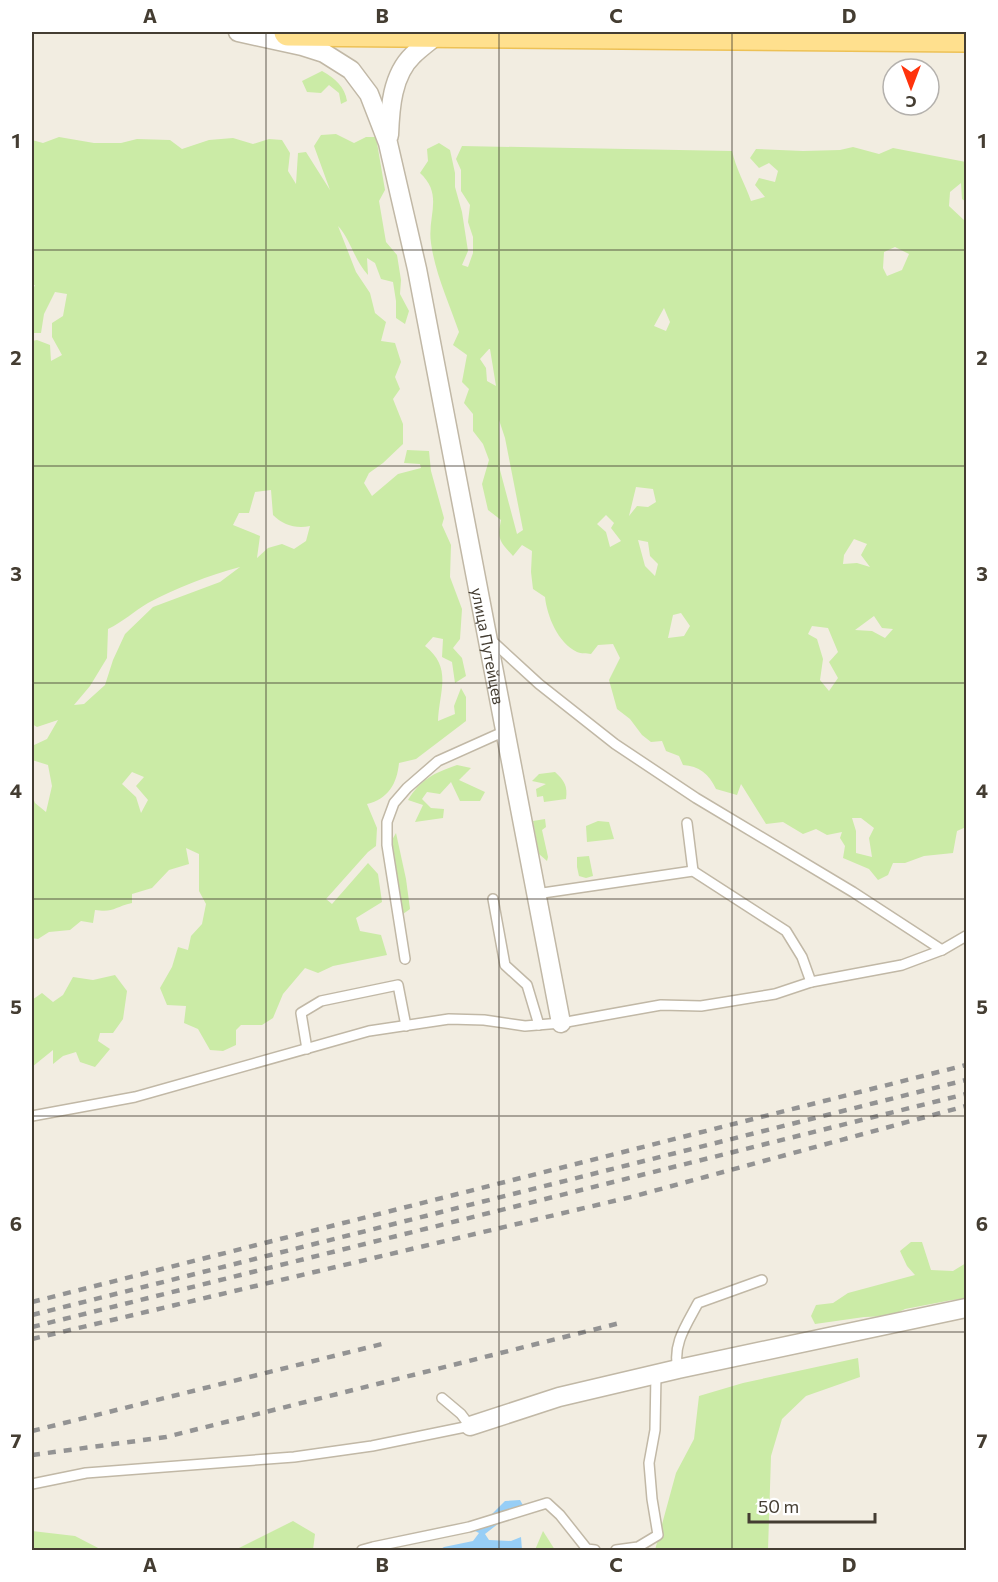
<svg xmlns="http://www.w3.org/2000/svg" width="998" height="1582" viewBox="0 0 998 1582" font-family="Commissioner,sans-serif">
	<style>
		.green { fill: #cbeba6; fill-rule: evenodd }
		.water { fill: #97cef6 }
		.lines { fill: none; stroke-linecap: round; stroke-linejoin: round }
		.service-casing { stroke: #c1b8a6; stroke-width: 12 }
		.minor-casing { stroke: #c1b8a6; stroke-width: 21 }
		.primary-casing { stroke: #edc155; stroke-width: 30 }
		.service { stroke: #fff; stroke-width: 9 }
		.minor { stroke: #fff; stroke-width: 18 }
		.primary { stroke: #ffe08e; stroke-width: 27 }
		.rail { stroke: #939393; stroke-width: 4.5; stroke-dasharray: 8 8; stroke-linecap: butt }
		.grid { fill: none; stroke: #443d32; stroke-width: 1.5; stroke-opacity: 0.55 }
		.labels { text-anchor: middle; dominant-baseline: central; stroke-width: 6; stroke-linejoin: round; paint-order: stroke }
		.street-label { font-size: 16px; fill: #443d32; stroke: #fff }
		.neatline { fill: none; stroke: #443d32; stroke-width: 2 }
		.grid-label { font-size: 20px; text-anchor: middle; font-weight: bold; fill: #443d32 }
	</style>
	<rect width="100%" height="100%" fill="#f2ede1"/>
	<!-- green -->
	<g class="green">
		<path d="M322,71C335,78 345,87 347,101L341,104L339,93L329,85L321,93L307,92L302,81Z"/>
		<path d="M336,134L354,143L366,137H376L385,190L379,201L386,242L397,255L401,280L400,294L409,311L405,324L396,318V301L393,282L381,279L375,263L367,258L368,275C354,260 351,240 338,226L356,272L370,293L375,313L386,322L381,341L395,343L401,362L395,377L400,389L393,399L403,424V444L383,463L369,473L364,483L372,496L398,474L421,468L420,464L404,463L407,450L429,451L431,471L444,518L442,525L451,545L450,577L462,609L460,639L453,648L462,658L466,676L455,683L452,662L442,657L443,639L433,637L425,646C453,668 439,691 438,721L455,714L454,706L461,688L466,697V721L416,759L399,763C397,784 388,799 367,804L377,828L376,846L368,852L326,899L332,904L368,863L378,874L382,902L356,918L360,931L381,935L387,955L333,966L318,973L305,968L283,994L273,1018L262,1025H241L236,1030V1045L223,1051L210,1050L198,1029L184,1023L186,1006L167,1005L160,988L172,967L178,947L188,950L191,936L202,924L206,904L199,891V854L186,848L189,864L169,870L152,888L132,894V903C114,907 114,913 95,910L93,923L81,921L70,930L49,932L38,939L32,938V795L35,803L46,812L52,786L48,765L32,760V746L47,739L58,720L37,727L32,724V341L37,340L50,345L51,361L62,355L52,337V323L63,316L67,294L55,292L44,314L41,333H32V292L35,285H32V140L43,143L59,137L94,143H121L137,139L170,140L182,149L209,140L233,138L253,144L269,139L282,140L290,153L288,171L296,184L298,153L306,152L330,190L314,146L321,135ZM271,490L273,515C283,525 296,529 310,526L306,541L294,549L282,544L268,548L257,558L260,536L233,525L239,513H249L255,492ZM240,567L220,582L153,607L125,634L113,660L105,685L84,704L74,705L90,686L107,658L108,629C123,622 134,611 148,603C176,588 209,575 240,567ZM132,772L144,777L136,786L148,800L141,813L136,797L122,784Z"/>
		<path d="M439,143L450,150L455,173V187L462,212L468,251L462,265L468,267L473,253V237L468,222L470,205L461,191V170L456,159L462,146L732,151C736,169 745,184 751,201L765,197L755,185L759,178L775,182L778,171L769,163L759,168L750,158L756,149L803,151L840,150L853,147L879,154L893,148L966,162V202L962,199L961,183L950,192L949,206L965,221L966,220V827L957,831L953,853L924,856L905,863H893L888,875L878,880L869,869L843,858L845,846L840,838L842,832L827,835L816,829L803,834L783,822L766,824L741,784L737,795L716,789C709,774 699,766 683,765L679,756L666,751L662,741L651,742L642,735L630,719L617,709L609,680L620,658L613,644L598,645L591,654C587,653 581,654 577,652C558,643 547,616 545,597L533,589L531,572L532,551L522,545L513,556C500,542 497,540 501,520L488,510L482,484L489,460L483,444L473,431V414L464,403L469,389L462,382L467,355L453,345L459,332C449,303 435,273 431,243C427,216 444,195 420,173L428,161L427,149ZM895,247L909,254L902,270L887,276L883,268L884,252ZM664,308L670,322L666,331L654,326ZM489,349H490L496,386L487,381L486,368L480,359ZM499,420L505,438L523,530L517,534L500,470ZM636,487L653,489L656,502L648,507L637,506L629,516ZM606,515L614,523L611,528L621,541L610,547L606,532L597,524ZM854,539L867,544L861,555L870,567L857,563L843,564L844,555ZM638,540L648,542L650,556L658,564L655,576L645,566ZM681,613L690,626L684,636L668,638L673,615ZM874,616L882,628L893,629L885,638L872,631L855,630ZM812,626L828,628L838,652L829,662L838,678L829,691L820,680L823,659L817,639L808,634ZM852,818H861L874,828L869,838L872,857L856,853V831Z"/>
		<path d="M457,765L471,768L459,780L485,792L480,801H460L451,782L440,794L427,792L422,799L431,808L444,809L443,818L415,822L423,805L408,800C421,779 434,773 457,765Z"/>
		<path d="M555,772C564,780 568,786 566,799L544,802L543,796L537,797L536,789L546,784L532,781L539,774Z"/>
		<polygon points="545,819 546,827 542,830 548,857 547,861 539,854 533,821"/>
		<polygon points="598,821 609,822 614,839 587,842 586,826"/>
		<polygon points="396,833 406,879 410,909 403,914 392,840"/>
		<polygon points="589,856 593,876 586,878 579,876 577,867 577,857"/>
		<polygon points="115,975 127,991 123,1019 113,1033 100,1033 98,1041 110,1049 95,1067 80,1062 76,1052 63,1056 53,1064 53,1050 32,1067 32,1000 42,993 53,1002 63,995 73,977 93,980"/>
		<polygon points="911,1242 922,1242 931,1270 953,1271 966,1263 966,1299 952,1300 905,1309 891,1316 864,1317 815,1324 811,1316 816,1305 833,1303 848,1293 915,1275 907,1266 900,1251"/>
		<polygon points="858,1358 860,1377 806,1396 782,1419 771,1456 768,1550 655,1550 676,1473 694,1439 699,1396 743,1383"/>
		<polygon points="293,1521 315,1534 313,1550 235,1550"/>
		<polygon points="32,1531 75,1536 102,1550 32,1550"/>
		<polygon points="543,1531 555,1550 535,1550"/>
	</g>
	<!-- water -->
	<polygon class="water" points="520,1500 524,1507 516,1511 512,1519 503,1520 485,1534 489,1540 511,1541 521,1537 522,1550 439,1550 444,1547 473,1541 479,1533 471,1529 486,1520 505,1501"/>
	<g class="lines">
		<!-- service casing -->
		<g class="service-casing">
			<g id="service">
				<polyline points="491,640 539,684 615,744 696,798 853,892 942,950"/>
				<polyline points="687,823 693,871"/>
				<polyline points="536,894 693,871 786,931 802,957 811,982"/>
				<polyline points="493,899 505,965 527,985 539,1025"/>
				<polyline points="405,959 387,845 387,822 394,803 407,788 438,761 505,731"/>
				<polyline points="307,1049 301,1013 321,1001 398,985 406,1026"/>
				<polyline points="32,1116 135,1097 369,1031 449,1019 484,1020 525,1026 561,1023 661,1005 701,1006 775,994 811,982 902,965 942,950 966,936"/>
				<path d="M678,1369C672,1344 687,1324 698,1303L762,1280"/>
				<polyline points="32,1484 86,1473 294,1457 372,1446 470,1426 461,1414 442,1398"/>
				<polyline points="362,1550 373,1547 469,1527 547,1503 560,1515 587,1549 595,1550"/>
				<polyline points="616,1550 638,1547 658,1535 652,1499 649,1463 655,1430 656,1374"/>
			</g>
		</g>
		<!-- minor casing -->
		<g class="minor-casing">
			<g id="minor">
				<path id="s1" d="M238,32L302,46L324,53L351,70L369,94L388,143L417,269L561,1023"/>
				<path d="M389,135C390,108 392,75 413,55C420,48 430,41 438,34"/>
				<polyline points="470,1426 559,1397 678,1369 966,1308"/>
			</g>
		</g>
		<!-- primary casing -->
		<g class="primary-casing">
			<polyline id="primary" points="288,32 966,38"/>
		</g>
		<!-- service -->
		<use href="#service" class="service"/>
		<!-- minor -->
		<use href="#minor" class="minor"/>
		<!-- primary -->
		<use href="#primary" class="primary"/>
		<!-- rail -->
		<g class="rail">
			<polyline points="32,1302 966,1065"/>
			<polyline points="32,1315 966,1080"/>
			<polyline points="32,1327 966,1094"/>
			<polyline points="32,1339 635,1196 966,1106"/>
			<polyline points="32,1431 386,1343"/>
			<polyline points="32,1455 166,1437 624,1322"/>
		</g>
	</g>
	<!-- grid -->
	<path class="grid" d="M266,32V1550M499,32V1550M732,32V1550M32,250H966M32,466H966M32,683H966M32,899H966M32,1116H966M32,1332H966"/>
	<g class="labels">
		<!-- street labels -->
		<g class="street-label">
			<text stroke="none"><textPath href="#s1" startOffset="716">улица Путейцев</textPath></text>
		</g>
	</g>
	<!-- border -->
	<rect width="998" height="1582" fill="none" stroke="#ffffff" stroke-width="66"/>
	<!-- north arrow -->
	<g transform="translate(911 87) rotate(180)"><circle r="28" fill="#ffffff" stroke="#b4b1ad" stroke-width="1.5"/>
	<path d="M0-4.5L10 22L0 15L-10 22Z" fill="#ff330c"/>
	<text y="-9" font-size="16" font-weight="bold" text-anchor="middle" fill="#443d32">С</text>
	</g>
	<!-- scale -->
	<path d="M749 1513v9h126v-9" fill="none" stroke="#443d32" stroke-width="3"/>
	<text x="758" y="1513" font-size="18" fill="#443d32" stroke="#ffffff" stroke-width="4.5" paint-order="stroke">50 m</text>
	<rect x="33" y="33" width="932" height="1516" class="neatline"/>
	<g class="grid-label">
		<text x="150" y="23">A</text>
		<text x="382" y="23">B</text>
		<text x="616" y="23">C</text>
		<text x="849" y="23">D</text>
		<text x="16" y="148">1</text>
		<text x="982" y="148">1</text>
		<text x="16" y="365">2</text>
		<text x="982" y="365">2</text>
		<text x="16" y="581">3</text>
		<text x="982" y="581">3</text>
		<text x="16" y="798">4</text>
		<text x="982" y="798">4</text>
		<text x="16" y="1014">5</text>
		<text x="982" y="1014">5</text>
		<text x="16" y="1231">6</text>
		<text x="982" y="1231">6</text>
		<text x="16" y="1448">7</text>
		<text x="982" y="1448">7</text>
		<text x="150" y="1572">A</text>
		<text x="382" y="1572">B</text>
		<text x="616" y="1572">C</text>
		<text x="849" y="1572">D</text>
	</g>
</svg>
